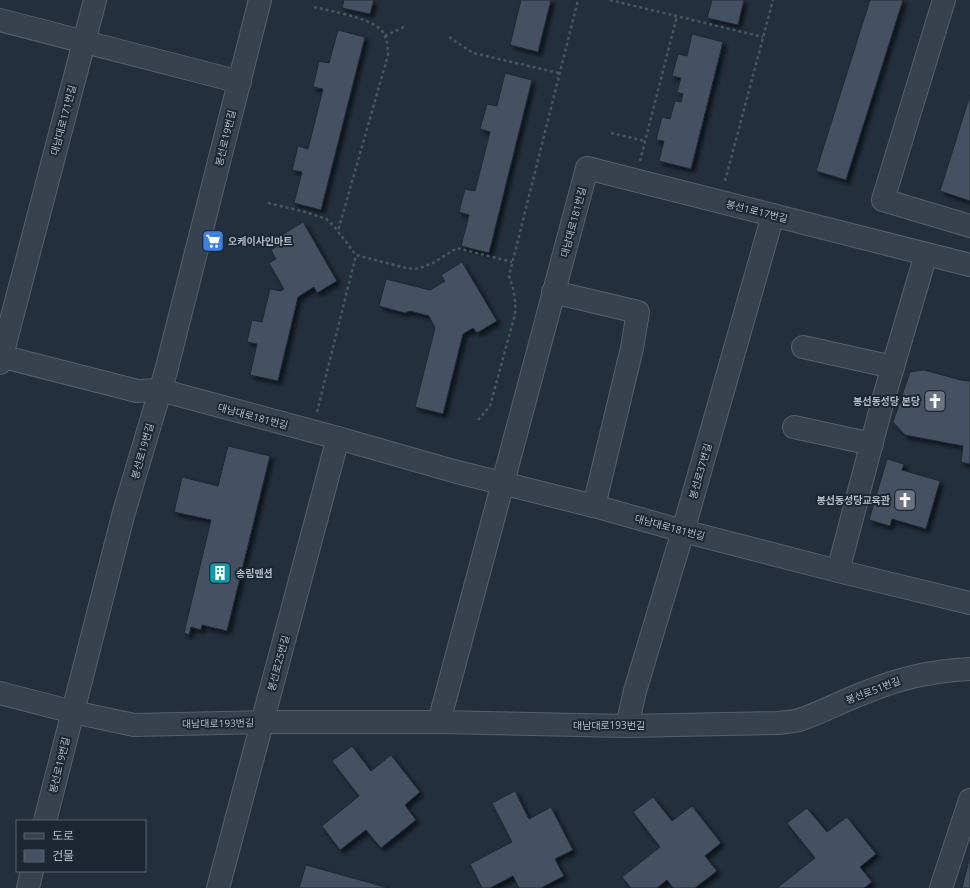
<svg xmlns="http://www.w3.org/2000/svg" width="970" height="888" viewBox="0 0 970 888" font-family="'Open Sans','Noto Sans KR',sans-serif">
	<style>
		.building { fill: #455162; stroke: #1f2835; filter: url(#shadow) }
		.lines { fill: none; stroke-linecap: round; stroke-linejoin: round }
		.minor-casing { stroke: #565f6c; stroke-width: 24 }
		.path { stroke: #44595c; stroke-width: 2.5; stroke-dasharray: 3 3; stroke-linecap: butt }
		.minor { stroke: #38414e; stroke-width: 22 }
		.labels { text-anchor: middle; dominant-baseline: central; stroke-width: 4; stroke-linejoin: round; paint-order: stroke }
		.street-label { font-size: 10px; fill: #b4bcc9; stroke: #1d2633 }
		.poi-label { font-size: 10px; font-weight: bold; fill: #b4bcc9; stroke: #1d2633; text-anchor: start }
	</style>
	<defs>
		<filter id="shadow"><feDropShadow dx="3.5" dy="3.5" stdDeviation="2" flood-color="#0009"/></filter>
	</defs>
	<rect width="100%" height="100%" fill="#242f3e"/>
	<!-- building -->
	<g class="building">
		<polygon points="344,0 374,0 370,14 342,8"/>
		<polygon points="521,0 551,0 538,52 510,45"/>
		<polygon points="712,0 744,0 738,25 707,18"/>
		<polygon points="870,0 903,0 846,180 816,171"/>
		<polygon points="338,30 365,37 321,210 294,203 302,172 292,170 298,146 308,149 323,89 313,87 319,61 329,63"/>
		<polygon points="692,34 723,42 691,169 659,161 664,141 656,140 662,117 670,119 675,101 681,102 683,94 677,92 681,78 672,76 678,54 687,56"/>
		<polygon points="505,73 532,80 489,253 461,246 469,215 459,212 465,189 475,191 490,132 480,129 487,104 497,106"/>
		<polygon points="970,95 970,201 940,191"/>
		<polygon points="303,222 337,281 317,293 314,287 298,297 278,381 250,375 257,344 247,342 252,320 262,322 270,289 281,291 284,289 269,263 276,259 271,250 285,241 282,235"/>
		<polygon points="462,262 497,321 477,333 473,328 463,334 443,414 415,407 435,328 429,316 410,311 405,313 379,306 386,279 430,290 445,281 441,275"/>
		<polygon points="924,370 961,380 970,381 970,464 961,462 963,446 905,435 893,422 910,372"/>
		<polygon points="228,446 270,456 227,631 202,625 201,630 191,627 189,635 184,633 211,520 174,512 182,477 218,486"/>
		<polygon points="887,459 904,464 902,470 940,481 926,529 892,519 890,526 869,520"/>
		<polygon points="352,746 371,771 391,755 420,792 405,805 416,820 381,848 366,830 340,850 322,826 359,796 332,761"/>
		<polygon points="515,791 529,819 551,807 573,850 555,859 564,876 541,888 519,888 513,876 490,888 482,888 470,864 512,842 492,803"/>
		<polygon points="653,797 672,821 692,806 721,843 705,856 717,871 695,888 673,888 667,880 657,888 631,888 622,877 660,847 633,812"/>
		<polygon points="807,808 827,832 847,817 876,854 860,867 872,882 864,888 777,888 815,858 787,823"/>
		<polygon points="970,856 970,888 962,888"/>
		<polygon points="306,865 389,888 299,888"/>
	</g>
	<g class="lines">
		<!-- minor casing -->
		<g class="minor-casing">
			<g id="minor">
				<polyline points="944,0 883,200 970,226"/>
				<polyline points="0,20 240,82"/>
				<polyline points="553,292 638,312 632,348 594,506"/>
				<polyline points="803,347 893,367"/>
				<polyline points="0,356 137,391 160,390 338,438 457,472 594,506 683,531 838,571 970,603"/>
				<polyline points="0,363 95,0"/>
				<polyline points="794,427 872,444"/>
				<polyline points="838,571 882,404 926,254"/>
				<path d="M0,693L73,712L134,725L262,722H439L627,726L778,723C785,722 792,722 799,720C821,713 842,701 864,693C900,678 931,671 970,669"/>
				<polyline points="439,722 587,168 970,265"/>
				<polyline points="627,726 635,691 683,531 773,215"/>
				<polyline points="45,821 124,512 166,371 260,0"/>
				<polyline points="28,888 32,871"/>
				<polyline points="218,888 338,438"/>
				<polyline points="941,888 970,800"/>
			</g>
		</g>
		<!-- path -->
		<g class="path">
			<polyline points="610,0 763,37"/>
			<path d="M314,7C330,11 372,18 382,31C387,38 388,46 388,55L338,231"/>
			<polyline points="385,36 404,27"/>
			<polyline points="449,37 473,53 559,73"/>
			<polyline points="611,133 645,141"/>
			<polyline points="640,161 677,16 675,16"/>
			<polyline points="725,181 773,0"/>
			<polyline points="268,203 306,212 326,219 333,225 356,255 406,268 415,269 423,267 433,263 457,248 512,262"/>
			<polyline points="317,412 356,255"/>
			<path d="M478,420L490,406L515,314C516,300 514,289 509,276L578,0"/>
		</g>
		<!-- minor -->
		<use href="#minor" class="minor"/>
	</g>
	<!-- icons -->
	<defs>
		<g id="supermarket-square" transform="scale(1.15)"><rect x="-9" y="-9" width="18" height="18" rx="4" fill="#3f7fe0" stroke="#1d2633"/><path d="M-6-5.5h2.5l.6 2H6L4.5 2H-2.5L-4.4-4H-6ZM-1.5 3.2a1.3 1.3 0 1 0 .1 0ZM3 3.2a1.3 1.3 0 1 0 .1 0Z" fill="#fff"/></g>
		<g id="church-square" transform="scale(1.15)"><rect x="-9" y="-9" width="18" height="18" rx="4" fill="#6b7280" stroke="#1d2633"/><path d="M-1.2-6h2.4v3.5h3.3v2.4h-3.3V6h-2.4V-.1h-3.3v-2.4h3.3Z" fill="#fff"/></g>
		<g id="building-square" transform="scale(1.15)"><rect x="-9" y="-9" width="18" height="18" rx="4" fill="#0f9aa8" stroke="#1d2633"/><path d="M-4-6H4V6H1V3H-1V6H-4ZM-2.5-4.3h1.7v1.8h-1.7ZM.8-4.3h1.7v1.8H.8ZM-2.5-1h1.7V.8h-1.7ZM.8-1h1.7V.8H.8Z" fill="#fff"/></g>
	</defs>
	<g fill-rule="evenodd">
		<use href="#supermarket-square" x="213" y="241"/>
		<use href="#church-square" x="935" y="401"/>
		<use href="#church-square" x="905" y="500"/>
		<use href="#building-square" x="220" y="573"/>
	</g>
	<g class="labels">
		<!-- street labels -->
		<g class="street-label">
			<text transform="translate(63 120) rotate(-75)">대남대로171번길</text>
			<text transform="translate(225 138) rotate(-76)">봉선로19번길</text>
			<text transform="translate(757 211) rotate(14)">봉선1로17번길</text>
			<text transform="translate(573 222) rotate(-75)">대남대로181번길</text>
			<text transform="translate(253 416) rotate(15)">대남대로181번길</text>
			<text transform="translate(142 451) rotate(-74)">봉선로19번길</text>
			<text transform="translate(700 471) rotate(-74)">봉선로37번길</text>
			<text transform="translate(670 527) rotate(15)">대남대로181번길</text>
			<text transform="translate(278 663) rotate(-75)">봉선로25번길</text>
			<text transform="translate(873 690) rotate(-21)">봉선로51번길</text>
			<text transform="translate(218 723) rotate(-1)">대남대로193번길</text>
			<text x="609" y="725">대남대로193번길</text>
			<text transform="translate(59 765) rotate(-76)">봉선로19번길</text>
		</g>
		<!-- poi labels -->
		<g class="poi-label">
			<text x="228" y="241">오케이사인마트</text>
			<text x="920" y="401" text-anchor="end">봉선동성당 본당</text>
			<text x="890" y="500" text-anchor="end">봉선동성당교육관</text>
			<text x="236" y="573">송림맨션</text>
		</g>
	</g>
	<!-- legend -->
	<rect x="16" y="820" width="130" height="52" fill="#1d2633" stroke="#59626f"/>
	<rect x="24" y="833" width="20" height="6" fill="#38414e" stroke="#59626f"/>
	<text x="52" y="840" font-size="12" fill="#b4bcc9">도로</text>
	<rect x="24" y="850" width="20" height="12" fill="#455162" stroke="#59626f"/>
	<text x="52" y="860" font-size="12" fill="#b4bcc9">건물</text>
</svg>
